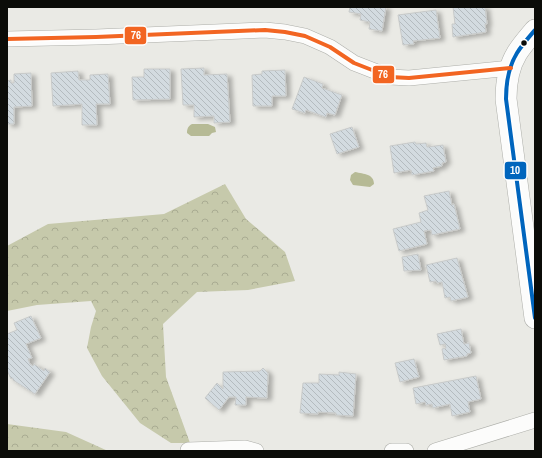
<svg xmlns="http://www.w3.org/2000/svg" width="542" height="458" viewBox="0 0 542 458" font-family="'Archivo Narrow',sans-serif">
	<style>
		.forest { fill: url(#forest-crowns) }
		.water { fill: #b6ba95 }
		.building { fill: url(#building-back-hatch); stroke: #c8cac9; filter: url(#shadow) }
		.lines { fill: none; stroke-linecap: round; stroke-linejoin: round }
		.street-casing { stroke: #adaea9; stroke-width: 16 }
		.secondary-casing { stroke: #adaea9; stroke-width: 22 }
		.street { stroke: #fcfcfb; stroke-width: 15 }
		.secondary { stroke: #fcfcfb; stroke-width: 21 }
		.bus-1-casing { stroke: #fff; stroke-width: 7 }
		.bus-2-casing { stroke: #fff; stroke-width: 7 }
		.bus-1 { stroke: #0065bd; stroke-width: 4 }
		.bus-2 { stroke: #f26522; stroke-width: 4 }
		.bus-dot { fill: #0b0c08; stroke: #fff; stroke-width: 1.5 }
		.line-badge { stroke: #fff; stroke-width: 1.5 }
		.badge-label { font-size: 11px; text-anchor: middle; font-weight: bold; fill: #fff }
	</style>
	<defs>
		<pattern id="forest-crowns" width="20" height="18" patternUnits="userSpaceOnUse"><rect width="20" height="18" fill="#c6c9ab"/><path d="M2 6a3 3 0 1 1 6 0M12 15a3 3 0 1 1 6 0" fill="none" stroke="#a9ab92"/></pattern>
		<pattern id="building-back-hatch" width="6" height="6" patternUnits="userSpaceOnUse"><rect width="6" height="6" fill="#d3dbe0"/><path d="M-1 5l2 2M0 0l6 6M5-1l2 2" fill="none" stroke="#b4bbbf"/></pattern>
		<filter id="shadow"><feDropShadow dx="4.5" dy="2.5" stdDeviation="2" flood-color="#0004"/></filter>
	</defs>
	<rect width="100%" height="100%" fill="#eaeae5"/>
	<!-- forest -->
	<g class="forest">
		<polygon points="225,184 246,219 285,252 295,281 248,290 197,292 163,324 166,377 190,443 171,443 140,423 102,376 87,348 91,327 96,311 91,301 37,305 7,311 7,246 48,224 164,214"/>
		<polygon points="7,424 66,432 108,451 7,451"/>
	</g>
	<!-- water -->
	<g class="water">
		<path d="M192,124H208L215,127L216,132L212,133L209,136H191L187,133C187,129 188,126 192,124Z"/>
		<path d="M355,172C364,174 374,174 374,184L370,187L353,185L350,180L351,175Z"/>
	</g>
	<!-- building -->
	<g class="building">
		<polygon points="350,7 386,7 382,31 369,29 370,22 360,20 361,14 349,12"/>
		<polygon points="453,7 485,7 487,24 485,24 486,32 453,37 452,24 455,24"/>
		<polygon points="436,10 440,38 413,41 414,44 403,45 398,15"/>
		<polygon points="204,68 204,75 227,74 230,122 214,123 214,116 194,117 194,105 183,105 181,69"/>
		<polygon points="144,69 170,69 170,99 133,100 132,77 144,77"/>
		<polygon points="285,70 286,96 272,96 272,106 253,106 252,75 262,74 262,71"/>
		<polygon points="78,71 79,80 90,80 90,75 108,74 110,104 96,104 97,125 82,125 82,104 53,106 51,73"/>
		<polygon points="31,73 32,106 14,107 14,124 7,124 7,81 11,80 11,83 14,83 14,74"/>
		<polygon points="304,77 323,84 322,88 342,95 335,115 327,113 326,117 306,110 305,113 292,109"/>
		<polygon points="352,127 359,147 337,154 330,134"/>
		<polygon points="415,142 416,144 426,143 427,147 443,145 446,162 442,163 442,166 433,168 434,171 412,175 411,170 394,173 390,146"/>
		<polygon points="449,191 452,205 454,204 460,229 432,235 431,230 424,231 427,244 399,251 393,229 421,222 419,213 428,210 424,196"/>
		<polygon points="418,254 421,270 404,271 402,257"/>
		<polygon points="457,258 468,297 451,301 450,297 445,298 442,282 437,283 436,281 430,282 426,265"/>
		<polygon points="31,316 41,338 26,344 32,358 28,359 30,364 33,366 34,364 44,371 45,368 50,372 35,394 13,380 13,378 11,379 7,370 7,334 17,330 14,323"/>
		<polygon points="461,329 464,344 469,343 471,353 467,354 467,356 444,360 442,349 446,348 445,344 440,345 437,334"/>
		<polygon points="414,359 419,377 400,382 395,363"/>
		<polygon points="263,368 268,373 267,398 246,397 246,405 235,405 236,397 229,397 219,410 205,398 217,383 223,389 223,372 260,371"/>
		<polygon points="339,372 356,374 353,416 336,415 336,413 318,412 318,414 300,413 303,383 319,383 319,374 339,375"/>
		<polygon points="476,376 481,399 468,402 470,412 452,416 450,404 433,408 432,404 426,405 425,402 416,404 413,388"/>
	</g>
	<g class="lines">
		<!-- street casing -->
		<g class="street-casing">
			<g id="street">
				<polyline points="7,39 96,37 265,30 285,32 305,36 330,47 354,63 390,77 409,78 511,68"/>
				<polyline points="188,450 245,448 256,451"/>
				<polyline points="392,451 406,451"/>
				<polyline points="435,451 535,420"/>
			</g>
		</g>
		<!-- secondary casing -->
		<g class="secondary-casing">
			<path id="secondary" d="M535,30C529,37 522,45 517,53C509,66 506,84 506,99L535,318"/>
		</g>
		<!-- street -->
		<use href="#street" class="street"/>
		<!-- secondary -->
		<use href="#secondary" class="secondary"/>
		<!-- bus-1 casing -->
		<g class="bus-1-casing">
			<path id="bus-1" d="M535,30C529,37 522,45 517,53C509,66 506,84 506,99L535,318"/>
		</g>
		<!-- bus-2 casing -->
		<g class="bus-2-casing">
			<polyline id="bus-2" points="7,39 96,37 265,30 285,32 305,36 330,47 354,63 390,77 409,78 511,68"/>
		</g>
		<!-- bus-1 -->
		<use href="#bus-1" class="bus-1"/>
		<!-- bus-2 -->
		<use href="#bus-2" class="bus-2"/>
	</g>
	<!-- markers -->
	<circle class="bus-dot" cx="524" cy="43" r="3.5"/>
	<g class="line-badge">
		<rect x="124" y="26" width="23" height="19" rx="4" fill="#f26522"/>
		<rect x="372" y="65" width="23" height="19" rx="4" fill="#f26522"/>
		<rect x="504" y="161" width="23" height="19" rx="4" fill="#0065bd"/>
	</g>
	<g class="badge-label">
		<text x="136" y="39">76</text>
		<text x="383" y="78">76</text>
		<text x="515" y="174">10</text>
	</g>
	<!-- border -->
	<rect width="542" height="458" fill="none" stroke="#0b0c08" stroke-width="16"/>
</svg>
